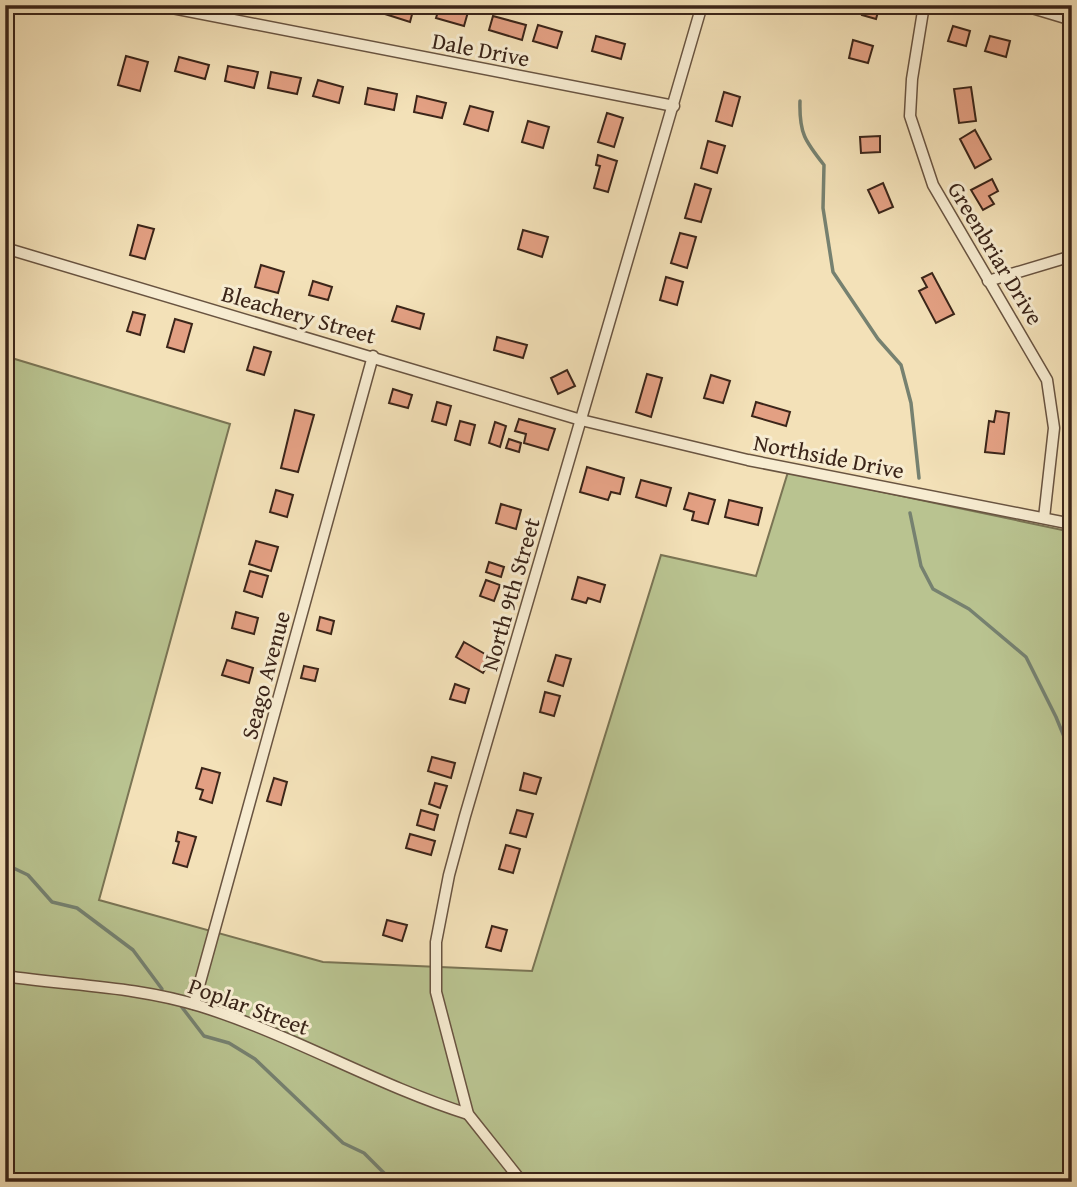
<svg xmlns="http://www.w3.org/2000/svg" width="1077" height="1187" viewBox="0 0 1077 1187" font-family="'Gentium Book Plus',serif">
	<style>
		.green { fill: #b9c390; stroke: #7a7454; stroke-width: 2 }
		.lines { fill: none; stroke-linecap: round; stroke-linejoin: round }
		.stream { stroke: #768170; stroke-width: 3.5 }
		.building { fill: #e3a083; stroke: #3b2519; stroke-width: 2 }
		.street-casing { stroke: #695441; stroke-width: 13 }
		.street { stroke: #f7ecd1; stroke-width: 10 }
		.labels { text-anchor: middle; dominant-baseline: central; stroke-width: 6; stroke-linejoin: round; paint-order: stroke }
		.street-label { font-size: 23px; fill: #3b2519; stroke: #f7ecd1 }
	</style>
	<rect width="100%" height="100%" fill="#f3e1b8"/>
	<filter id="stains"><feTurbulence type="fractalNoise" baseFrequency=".00286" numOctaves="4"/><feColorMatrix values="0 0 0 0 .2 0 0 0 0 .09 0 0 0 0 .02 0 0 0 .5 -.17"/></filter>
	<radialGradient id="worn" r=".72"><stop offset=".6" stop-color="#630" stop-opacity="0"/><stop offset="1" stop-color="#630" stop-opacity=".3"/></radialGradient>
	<!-- green -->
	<polygon class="green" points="5,356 230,424 99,900 323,962 532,971 661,555 756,576 788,472 1072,532 1072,1182 5,1182"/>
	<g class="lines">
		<!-- stream -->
		<g class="stream">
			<path d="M800,101C799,133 805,141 824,165L823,208L833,272L878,339L901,365L911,403L919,478"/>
			<polyline points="910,513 921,566 933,589 969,609 1026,657 1056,717 1072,756"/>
			<polyline points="5,864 28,875 52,902 77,908 133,950 162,989"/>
			<polyline points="181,1006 204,1036 229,1043 255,1059 343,1143 364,1153 393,1182"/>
		</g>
	</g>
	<!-- building -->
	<g class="building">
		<polygon points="387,5 414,7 410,22 385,14"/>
		<polygon points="440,5 468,12 464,26 436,18"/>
		<polygon points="865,5 880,5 876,19 862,15"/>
		<polygon points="493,16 526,25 522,40 489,30"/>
		<polygon points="538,25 562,32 557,48 533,41"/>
		<polygon points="953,26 970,31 966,46 948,41"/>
		<polygon points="596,36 625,44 621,59 592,51"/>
		<polygon points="990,36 1010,41 1006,57 985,51"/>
		<polygon points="853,40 873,46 868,63 849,58"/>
		<polygon points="126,56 148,62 140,91 118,85"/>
		<polygon points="179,57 209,65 205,79 175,71"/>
		<polygon points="228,66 258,72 254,88 225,81"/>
		<polygon points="271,72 301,78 297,94 268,88"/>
		<polygon points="318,80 343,87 339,103 313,96"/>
		<polygon points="971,87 976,121 959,123 954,89"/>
		<polygon points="368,88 397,94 394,110 365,104"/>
		<polygon points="724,92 740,97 732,126 716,121"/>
		<polygon points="417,96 446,103 442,118 414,112"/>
		<polygon points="470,106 493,112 488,131 464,124"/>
		<polygon points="607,113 623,118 614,147 598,142"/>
		<polygon points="528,121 549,127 543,148 522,142"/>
		<polygon points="975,130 991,159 975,168 960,139"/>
		<polygon points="880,136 880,152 861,153 860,137"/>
		<polygon points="708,141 725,146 717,173 701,168"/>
		<polygon points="598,155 617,161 608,192 594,188 600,166 596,165"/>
		<polygon points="992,179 998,191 989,196 994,204 983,210 971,190"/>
		<polygon points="883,183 893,207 879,213 868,190"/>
		<polygon points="695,184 711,189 701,222 685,218"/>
		<polygon points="138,225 154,229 145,259 130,255"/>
		<polygon points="523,230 548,237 542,257 518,249"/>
		<polygon points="680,233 696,237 687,268 671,263"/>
		<polygon points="261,265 284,272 278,293 255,287"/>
		<polygon points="932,273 954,314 936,323 919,291 927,287 922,278"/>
		<polygon points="666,277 683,282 677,305 660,300"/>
		<polygon points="313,281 332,287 328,300 309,295"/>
		<polygon points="397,306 424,314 420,329 392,321"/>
		<polygon points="133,312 145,315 140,335 127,331"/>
		<polygon points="175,319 192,324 184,352 167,347"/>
		<polygon points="497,337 527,345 523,358 494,350"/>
		<polygon points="254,347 271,352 264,375 247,370"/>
		<polygon points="567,370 575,386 558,394 551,378"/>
		<polygon points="647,374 662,378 651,417 636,412"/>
		<polygon points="711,375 730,381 723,403 704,398"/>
		<polygon points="393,389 412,395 408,408 389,403"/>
		<polygon points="437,402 451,406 446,425 432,421"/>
		<polygon points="756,402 790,412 786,426 752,416"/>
		<polygon points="295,410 314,415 298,472 281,468"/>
		<polygon points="996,411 1009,413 1004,454 985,452 989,421 994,422"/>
		<polygon points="519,419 555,429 548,450 524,443 526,434 515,431"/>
		<polygon points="460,421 475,425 470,445 455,440"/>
		<polygon points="495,422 506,426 500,447 489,443"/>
		<polygon points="509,439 521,443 519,452 506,448"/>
		<polygon points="587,467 624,478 620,494 611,492 608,500 580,492"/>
		<polygon points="641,480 671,488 666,506 636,497"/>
		<polygon points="276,490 293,495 287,517 270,512"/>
		<polygon points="689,493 715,500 708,524 692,520 694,512 684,509"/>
		<polygon points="729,500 762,508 758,525 725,517"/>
		<polygon points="501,504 521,510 516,529 496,523"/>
		<polygon points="256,541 278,547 271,571 249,564"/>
		<polygon points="489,562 504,567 501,577 486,572"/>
		<polygon points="250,571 268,576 262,597 244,591"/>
		<polygon points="578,577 605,585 600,602 588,598 586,603 572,599"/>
		<polygon points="486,580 500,585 494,601 480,596"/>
		<polygon points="236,612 258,618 254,634 232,628"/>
		<polygon points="320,617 334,621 331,634 317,630"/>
		<polygon points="464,642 492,658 483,673 456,657"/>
		<polygon points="556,655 571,659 563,686 548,681"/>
		<polygon points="227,660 253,668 249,683 222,675"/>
		<polygon points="304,666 318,669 315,681 301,678"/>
		<polygon points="455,684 469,689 465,703 450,699"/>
		<polygon points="545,692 560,696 554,716 540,712"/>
		<polygon points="432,757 455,763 451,778 428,771"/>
		<polygon points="202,768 220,773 212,803 200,799 203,790 196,788"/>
		<polygon points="524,773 541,778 536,794 520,790"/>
		<polygon points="274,778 287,782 281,805 267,801"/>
		<polygon points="435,783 447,786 440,808 429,804"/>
		<polygon points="421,810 438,815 434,830 417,825"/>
		<polygon points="517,810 533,814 526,837 510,833"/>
		<polygon points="178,832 196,837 187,867 173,863 179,842 176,841"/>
		<polygon points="410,834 435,841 431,855 406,848"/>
		<polygon points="506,845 520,849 513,873 499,869"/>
		<polygon points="387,920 407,925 402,941 383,935"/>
		<polygon points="492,926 507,930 501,951 486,947"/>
	</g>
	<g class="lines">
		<!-- street casing -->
		<g class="street-casing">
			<g id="street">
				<polyline points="157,5 674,106"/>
				<polyline points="924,5 912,79 910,116 933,185 1047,380 1054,428 1044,518"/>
				<polyline points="1022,5 1072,20"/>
				<polyline points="5,248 581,420 748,460 1072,524"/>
				<polyline points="988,281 1072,256"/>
				<path d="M5,976C72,986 135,986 200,1006C293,1035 376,1085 468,1114"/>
				<polyline points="194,1004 373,356"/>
				<polyline points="522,1182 468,1114 436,992 436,942 449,875 465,816 702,5"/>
			</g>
		</g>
		<!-- street -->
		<use href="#street" class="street"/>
	</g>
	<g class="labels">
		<!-- street labels -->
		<g class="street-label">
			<text transform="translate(481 49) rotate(11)">Dale Drive</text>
			<text transform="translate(996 253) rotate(59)">Greenbriar Drive</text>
			<text transform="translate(299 314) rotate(16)">Bleachery Street</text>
			<text transform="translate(829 456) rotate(11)">Northside Drive</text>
			<text transform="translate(510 594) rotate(-74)">North 9th Street</text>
			<text transform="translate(265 675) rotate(-75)">Seago Avenue</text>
			<text transform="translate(249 1006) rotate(20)">Poplar Street</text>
		</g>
	</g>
	<!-- margin -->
	<rect width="1077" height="1187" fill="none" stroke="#f3e1b8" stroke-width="28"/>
	<rect x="7" y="7" width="1063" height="1173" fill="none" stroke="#3b2519" stroke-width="3.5"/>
	<rect x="14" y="14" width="1049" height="1159" fill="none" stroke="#3b2519" stroke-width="2"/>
	<rect width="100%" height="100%" filter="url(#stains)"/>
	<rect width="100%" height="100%" fill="url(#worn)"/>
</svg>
